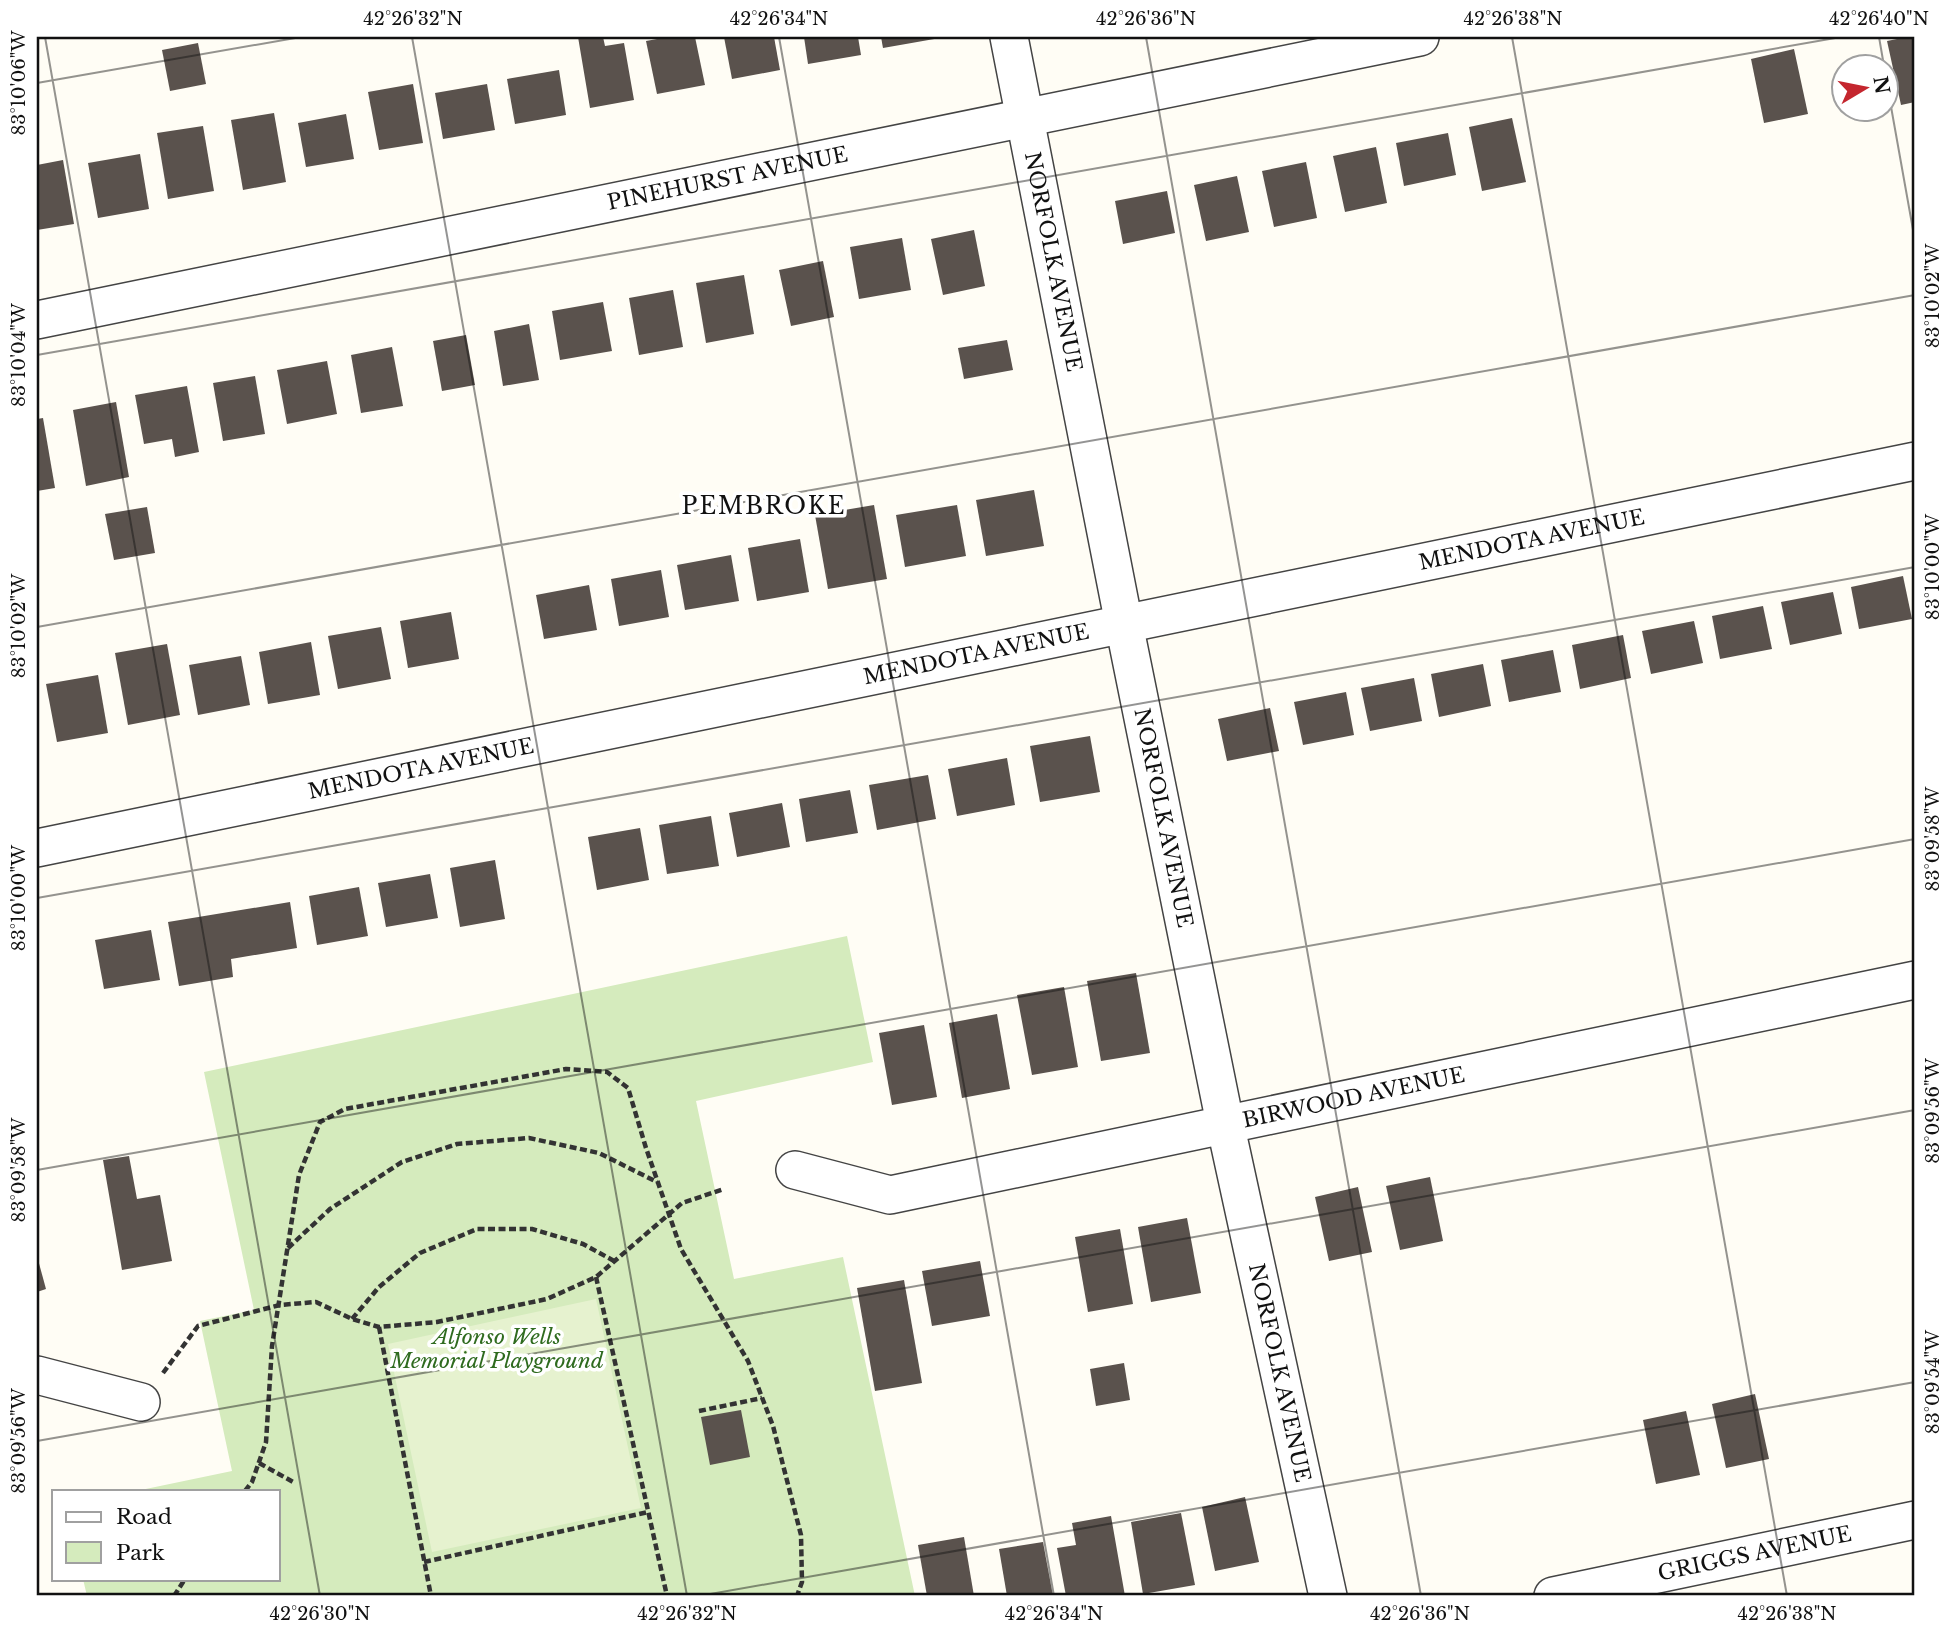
<svg xmlns="http://www.w3.org/2000/svg" width="1952" height="1633" viewBox="0 0 1952 1633" font-family="'Libre Baskerville',serif">
	<style>
		.green { fill: #d5ebbd }
		.pitch { fill: #e6f2cf }
		.building { fill: #5a524d }
		.lines { fill: none; stroke-linecap: round; stroke-linejoin: round }
		.street-casing { stroke: #444; stroke-width: 40 }
		.path { stroke: #333; stroke-width: 4.5; stroke-dasharray: 7 3.5; stroke-linecap: butt }
		.street { stroke: #fff; stroke-width: 37 }
		.ticks { fill: none; stroke: #111; stroke-width: 2; stroke-opacity: 0.45 }
		.labels { text-anchor: middle; dominant-baseline: central; stroke-width: 7; stroke-linejoin: round; paint-order: stroke }
		.street-label { font-size: 21px; fill: #111; stroke: #fff }
		.park-label { font-size: 21px; font-style: italic; fill: #2f6b1f; stroke: #fff }
		.neighbourhood-label { font-size: 23px; letter-spacing: 2px; fill: #111; stroke: #fff }
		.neatline { fill: none; stroke: #111; stroke-width: 2.5 }
		.ticks-label { font-size: 18px; text-anchor: middle; fill: #111 }
	</style>
	<rect width="100%" height="100%" fill="#fffdf5"/>
	<!-- green -->
	<polygon class="green" points="847,936 873,1062 696,1101 734,1279 843,1257 915,1596 87,1596 83,1579 278,1579 278,1491 136,1491 232,1471 200,1321 254,1310 204,1072"/>
	<!-- pitch -->
	<polygon class="pitch" points="596,1299 641,1508 432,1552 388,1344"/>
	<!-- building -->
	<g class="building">
		<polygon points="578,37 603,37 605,46 624,43 634,100 590,108"/>
		<polygon points="668,37 695,37 705,85 657,94 646,41"/>
		<polygon points="724,37 774,37 780,70 732,79"/>
		<polygon points="804,37 858,37 861,55 808,64"/>
		<polygon points="881,37 940,37 940,38 883,48"/>
		<polygon points="1907,37 1915,37 1915,102 1901,105 1887,41"/>
		<polygon points="198,43 206,84 170,91 162,50"/>
		<polygon points="1794,49 1808,114 1764,123 1751,59"/>
		<polygon points="559,70 566,115 515,124 507,79"/>
		<polygon points="413,84 423,143 379,150 368,92"/>
		<polygon points="487,84 495,130 443,139 435,93"/>
		<polygon points="274,113 286,182 243,190 231,120"/>
		<polygon points="346,114 354,159 306,167 298,123"/>
		<polygon points="1512,118 1526,182 1482,191 1469,127"/>
		<polygon points="203,126 214,191 168,199 157,133"/>
		<polygon points="1448,133 1456,175 1404,186 1396,143"/>
		<polygon points="1376,147 1387,203 1345,212 1333,156"/>
		<polygon points="140,154 149,209 98,218 88,163"/>
		<polygon points="63,160 74,224 37,230 37,165"/>
		<polygon points="1306,162 1317,218 1274,227 1262,171"/>
		<polygon points="1237,176 1249,232 1206,241 1194,185"/>
		<polygon points="1167,191 1175,233 1123,244 1115,201"/>
		<polygon points="974,230 985,286 943,295 931,239"/>
		<polygon points="902,238 911,290 859,299 850,247"/>
		<polygon points="823,261 834,317 791,326 779,270"/>
		<polygon points="744,275 754,334 706,343 696,283"/>
		<polygon points="673,290 683,347 639,355 629,298"/>
		<polygon points="603,302 612,351 560,360 552,311"/>
		<polygon points="529,324 539,380 503,386 494,331"/>
		<polygon points="466,335 475,385 442,391 433,341"/>
		<polygon points="1007,340 1013,370 964,379 958,348"/>
		<polygon points="392,347 403,406 361,413 351,355"/>
		<polygon points="327,361 337,414 287,424 277,370"/>
		<polygon points="255,376 265,434 223,441 213,383"/>
		<polygon points="187,386 199,452 175,457 172,439 144,444 135,395"/>
		<polygon points="116,402 129,477 86,486 73,410"/>
		<polygon points="43,418 55,488 37,491 37,419"/>
		<polygon points="1034,490 1044,546 986,556 976,500"/>
		<polygon points="874,505 887,579 828,589 815,515"/>
		<polygon points="957,505 966,556 905,567 896,515"/>
		<polygon points="147,507 155,553 114,560 105,514"/>
		<polygon points="800,539 809,592 757,601 748,548"/>
		<polygon points="731,555 739,601 685,610 677,565"/>
		<polygon points="661,570 669,617 619,626 611,579"/>
		<polygon points="1903,576 1912,619 1859,629 1851,587"/>
		<polygon points="589,585 597,630 544,639 536,595"/>
		<polygon points="1833,592 1842,634 1790,645 1781,602"/>
		<polygon points="1763,606 1772,649 1720,659 1712,616"/>
		<polygon points="451,612 459,659 408,668 400,621"/>
		<polygon points="1694,621 1703,663 1651,674 1642,631"/>
		<polygon points="381,627 391,679 338,689 328,636"/>
		<polygon points="1623,635 1631,678 1580,689 1572,645"/>
		<polygon points="311,642 320,695 268,704 259,652"/>
		<polygon points="167,644 180,715 128,725 115,653"/>
		<polygon points="1553,650 1561,692 1509,702 1501,660"/>
		<polygon points="241,656 250,705 198,715 189,665"/>
		<polygon points="1483,664 1491,706 1439,717 1431,674"/>
		<polygon points="98,675 108,733 57,742 46,684"/>
		<polygon points="1414,678 1422,721 1370,731 1361,688"/>
		<polygon points="1346,692 1354,735 1303,745 1294,702"/>
		<polygon points="1270,708 1279,751 1227,761 1218,719"/>
		<polygon points="1090,736 1100,792 1040,802 1030,746"/>
		<polygon points="1007,758 1015,805 957,816 948,769"/>
		<polygon points="928,775 936,819 877,830 869,785"/>
		<polygon points="850,790 858,833 806,842 799,799"/>
		<polygon points="782,803 790,847 737,857 729,813"/>
		<polygon points="711,816 719,866 667,874 659,825"/>
		<polygon points="640,828 649,880 597,890 588,837"/>
		<polygon points="495,860 505,919 460,927 450,868"/>
		<polygon points="430,874 438,918 386,927 378,883"/>
		<polygon points="359,887 368,936 317,945 309,896"/>
		<polygon points="290,902 297,948 231,959 233,977 179,986 168,922"/>
		<polygon points="151,930 160,980 104,989 95,940"/>
		<polygon points="1136,973 1150,1053 1101,1061 1087,981"/>
		<polygon points="1064,987 1078,1067 1032,1075 1017,995"/>
		<polygon points="997,1014 1010,1089 962,1098 949,1023"/>
		<polygon points="924,1025 937,1097 892,1105 879,1033"/>
		<polygon points="129,1156 137,1199 160,1195 172,1261 122,1270 103,1160"/>
		<polygon points="1430,1177 1443,1241 1400,1250 1386,1186"/>
		<polygon points="1358,1187 1372,1252 1329,1261 1315,1197"/>
		<polygon points="1187,1218 1201,1293 1151,1302 1138,1227"/>
		<polygon points="1120,1229 1133,1304 1088,1312 1075,1237"/>
		<polygon points="37,1256 46,1289 37,1292"/>
		<polygon points="980,1261 990,1316 932,1326 922,1271"/>
		<polygon points="904,1280 922,1383 875,1391 857,1288"/>
		<polygon points="1124,1363 1130,1400 1096,1406 1090,1369"/>
		<polygon points="1755,1394 1769,1459 1726,1468 1712,1404"/>
		<polygon points="741,1410 750,1457 710,1465 701,1417"/>
		<polygon points="1686,1411 1700,1475 1656,1484 1643,1420"/>
		<polygon points="1245,1497 1259,1562 1215,1571 1202,1507"/>
		<polygon points="1181,1513 1195,1585 1143,1594 1131,1522"/>
		<polygon points="1111,1516 1125,1596 1066,1596 1057,1548 1076,1545 1072,1523"/>
		<polygon points="964,1537 974,1596 927,1596 918,1545"/>
		<polygon points="1043,1542 1053,1596 1007,1596 999,1549"/>
	</g>
	<g class="lines">
		<!-- street casing -->
		<g class="street-casing">
			<g id="street">
				<path id="s1" d="M1009,37L1124,624L1225,1123L1328,1596"/>
				<path id="s2" d="M37,320L1420,37"/>
				<path id="s3" d="M37,848L1915,461"/>
				<path id="s4" d="M795,1170L890,1195L1915,980"/>
				<polyline points="37,1375 141,1402"/>
				<path id="s5" d="M1553,1596L1915,1520"/>
			</g>
		</g>
		<!-- path -->
		<g class="path">
			<polyline points="288,1248 330,1209 402,1162 457,1144 529,1138 599,1153 657,1182"/>
			<polyline points="596,1277 667,1596"/>
			<polyline points="352,1319 379,1287 420,1253 477,1229 532,1229 583,1244 616,1262"/>
			<polyline points="379,1327 431,1596"/>
			<polyline points="163,1373 198,1326 280,1305 316,1302 352,1319 379,1327 437,1322 547,1299 596,1277 682,1203 724,1189"/>
			<polyline points="699,1411 762,1398"/>
			<polyline points="259,1463 295,1483"/>
			<polyline points="245,1491 252,1482 266,1442 272,1346 299,1175 320,1122 345,1109 566,1069 607,1072 628,1088 646,1148 681,1249 748,1361 773,1426 801,1535 802,1582 797,1596"/>
			<polyline points="424,1562 648,1512"/>
			<polyline points="174,1596 185,1579"/>
		</g>
		<!-- street -->
		<use href="#street" class="street"/>
	</g>
	<!-- ticks -->
	<path class="ticks" d="M45,37L320,1596M412,37L687,1596M779,37L1054,1596M1146,37L1421,1596M1512,37L1787,1596M1879,37L1884,66M1885,73L1915,241M37,83L301,37M37,355L1841,37M37,627L1915,295M37,898L1915,567M37,1170L1915,839M37,1441L1915,1110M699,1596L1915,1382"/>
	<g class="labels">
		<!-- street labels -->
		<g class="street-label">
			<text stroke="none"><textPath href="#s2" startOffset="705">PINEHURST AVENUE</textPath></text>
			<text stroke="none"><textPath href="#s1" startOffset="229">NORFOLK AVENUE</textPath></text>
			<text stroke="none"><textPath href="#s3" startOffset="1526">MENDOTA AVENUE</textPath></text>
			<text stroke="none"><textPath href="#s3" startOffset="959">MENDOTA AVENUE</textPath></text>
			<text stroke="none"><textPath href="#s3" startOffset="392">MENDOTA AVENUE</textPath></text>
			<text stroke="none"><textPath href="#s1" startOffset="796">NORFOLK AVENUE</textPath></text>
			<text stroke="none"><textPath href="#s4" startOffset="572">BIRWOOD AVENUE</textPath></text>
			<text stroke="none"><textPath href="#s1" startOffset="1363">NORFOLK AVENUE</textPath></text>
			<text stroke="none"><textPath href="#s5" startOffset="206">GRIGGS AVENUE</textPath></text>
		</g>
		<!-- park labels -->
		<g class="park-label">
			<text x="497" y="1337">Alfonso Wells<tspan x="497" dy="24">Memorial Playground</tspan></text>
		</g>
		<!-- neighbourhood labels -->
		<g class="neighbourhood-label">
			<text x="764" y="506">PEMBROKE</text>
		</g>
	</g>
	<!-- border -->
	<rect width="1952" height="1633" fill="none" stroke="#ffffff" stroke-width="77"/>
	<!-- legend -->
	<rect x="52" y="1490" width="228" height="91" fill="#ffffff" stroke="#a0a0a0" stroke-width="2"/>
	<rect x="66" y="1512" width="35" height="10" fill="#ffffff" stroke="#a0a0a0" stroke-width="2"/>
	<text x="116" y="1524" font-size="21" fill="#111111">Road</text>
	<rect x="66" y="1542" width="35" height="21" fill="#d5ebbd" stroke="#a0a0a0" stroke-width="2"/>
	<text x="116" y="1560" font-size="21" fill="#111111">Park</text>
	<!-- north arrow -->
	<g transform="translate(1865 88) rotate(80)"><circle r="33" fill="#ffffff" stroke="#a0a0a0" stroke-width="2"/>
	<path d="M0-5L12 26L0 18L-12 26Z" fill="#c4262e"/>
	<text y="-10" font-size="19" font-weight="bold" text-anchor="middle" fill="#111111">N</text>
	</g>
	<rect x="38" y="38" width="1875" height="1556" class="neatline"/>
	<g class="ticks-label">
		<text x="413" y="25">42°26'32"N</text>
		<text x="779" y="25">42°26'34"N</text>
		<text x="1146" y="25">42°26'36"N</text>
		<text x="1513" y="25">42°26'38"N</text>
		<text x="1879" y="25">42°26'40"N</text>
		<text transform="translate(19 83) rotate(-90)" y="6">83°10'06"W</text>
		<text transform="translate(1933 296) rotate(-90)" y="6">83°10'02"W</text>
		<text transform="translate(19 355) rotate(-90)" y="6">83°10'04"W</text>
		<text transform="translate(1933 567) rotate(-90)" y="6">83°10'00"W</text>
		<text transform="translate(19 626) rotate(-90)" y="6">83°10'02"W</text>
		<text transform="translate(1933 839) rotate(-90)" y="6">83°09'58"W</text>
		<text transform="translate(19 898) rotate(-90)" y="6">83°10'00"W</text>
		<text transform="translate(1933 1111) rotate(-90)" y="6">83°09'56"W</text>
		<text transform="translate(19 1170) rotate(-90)" y="6">83°09'58"W</text>
		<text transform="translate(1933 1382) rotate(-90)" y="6">83°09'54"W</text>
		<text transform="translate(19 1441) rotate(-90)" y="6">83°09'56"W</text>
		<text x="320" y="1620">42°26'30"N</text>
		<text x="687" y="1620">42°26'32"N</text>
		<text x="1054" y="1620">42°26'34"N</text>
		<text x="1420" y="1620">42°26'36"N</text>
		<text x="1787" y="1620">42°26'38"N</text>
	</g>
</svg>
